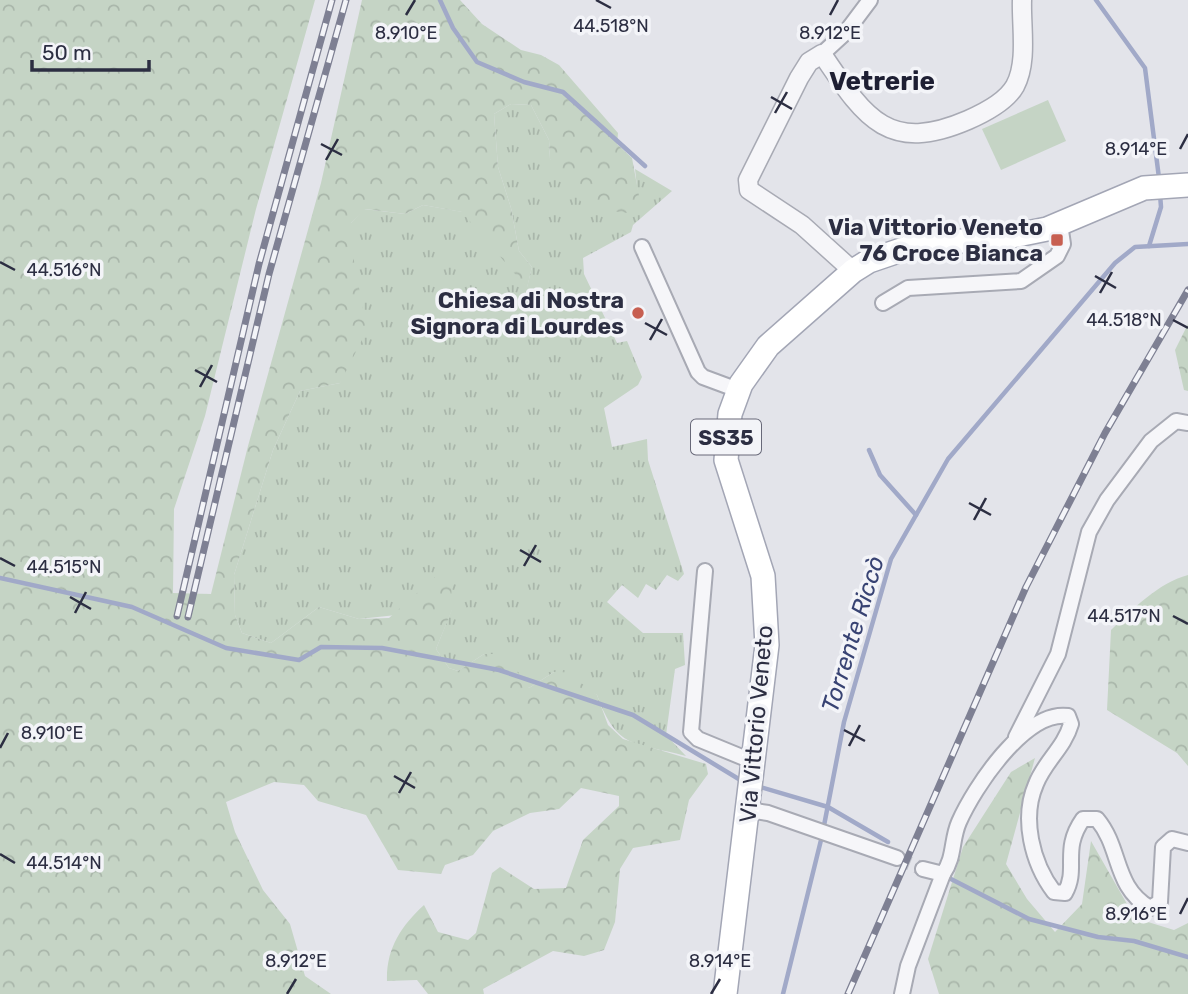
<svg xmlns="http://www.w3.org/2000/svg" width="1188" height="994" viewBox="0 0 1188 994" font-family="Rubik,sans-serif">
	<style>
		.grass { fill: url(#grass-tufts) }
		.forest { fill: url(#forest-crowns) }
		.garden { fill: #c5d4c5 }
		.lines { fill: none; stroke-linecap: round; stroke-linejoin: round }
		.stream { stroke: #a1a9c8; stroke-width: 4.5 }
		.minor-tunnel { stroke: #bec0c8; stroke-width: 14; stroke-dasharray: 14 7; stroke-linecap: butt }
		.minor-casing { stroke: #a8aab4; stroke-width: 18 }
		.tertiary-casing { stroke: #a8aab4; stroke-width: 21 }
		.primary-casing { stroke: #a3a6b5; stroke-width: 26 }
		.minor { stroke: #f6f6f9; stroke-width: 14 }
		.tertiary { stroke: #f6f6f9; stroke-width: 18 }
		.primary { stroke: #fff; stroke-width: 23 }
		.rail-casing { stroke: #7e8093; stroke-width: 7 }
		.rail { stroke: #f3f4f8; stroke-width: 4.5; stroke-dasharray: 13; stroke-linecap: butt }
		.ticks { fill: none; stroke: #2c2e42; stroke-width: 2.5 }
		.poi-dot { fill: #c75f51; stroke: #f3f4f8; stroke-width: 2.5 }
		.labels { text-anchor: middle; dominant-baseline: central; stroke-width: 7; stroke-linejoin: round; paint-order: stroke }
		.shield { fill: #f3f4f8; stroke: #686979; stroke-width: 2 }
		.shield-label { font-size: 21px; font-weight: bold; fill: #2c2e42 }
		.poi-label { font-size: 23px; font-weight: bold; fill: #2c2e42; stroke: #f3f4f8; text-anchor: end }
		.street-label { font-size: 23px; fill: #2c2e42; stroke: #f3f4f8 }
		.water-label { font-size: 24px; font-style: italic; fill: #384373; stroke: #f3f4f8 }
		.quarter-label { font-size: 26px; font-weight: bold; fill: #1e1f33; stroke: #f3f4f8 }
		.ticks-label { font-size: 18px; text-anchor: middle; fill: #2c2e42; stroke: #f3f4f8; stroke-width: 7; stroke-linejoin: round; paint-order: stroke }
	</style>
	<defs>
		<pattern id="grass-tufts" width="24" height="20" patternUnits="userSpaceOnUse" patternTransform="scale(1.75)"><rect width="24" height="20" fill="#c5d4c5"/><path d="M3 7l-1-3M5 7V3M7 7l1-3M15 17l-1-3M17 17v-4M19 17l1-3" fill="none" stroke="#a9b6aa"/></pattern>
		<pattern id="forest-crowns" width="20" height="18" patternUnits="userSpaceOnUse" patternTransform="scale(1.75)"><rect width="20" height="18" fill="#c5d4c5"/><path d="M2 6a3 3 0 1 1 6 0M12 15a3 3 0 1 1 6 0" fill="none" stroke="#a9b6aa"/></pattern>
	</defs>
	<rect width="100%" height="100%" fill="#e3e4ea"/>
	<!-- grass -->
	<path class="grass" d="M511,104L531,105L549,140L550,159L638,196L635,169L672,191L633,225L631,232L583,258L584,274L617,343L627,341L642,377L638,385L604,408L612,447L647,439L648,460L684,574L678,581L667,575L656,590L646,584L638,598L622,585L607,602L643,633H683L685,665L675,669L666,735L686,756C634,742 617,750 597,695L554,672L529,688L484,654L458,671L449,668L436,649L452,609L359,619L319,607L271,643L242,633L235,615L234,575L273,450L300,391L340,383L351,223L364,209L405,214L423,205L463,212L527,287L532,267L519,251L511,208L498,167L494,114Z"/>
	<!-- forest -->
	<g class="forest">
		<path d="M0,0H315L256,209L205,416L174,509L173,593L211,594L248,446L321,183L362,0H460L482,24L521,50L541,55L559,65L618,133L617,144L632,158L639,196L628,213L588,208L573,194L550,159L549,140L531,105L511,104L494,114L498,167L511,208L519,251L532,267L527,288L462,212L423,205L405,214L365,209L351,223V245L367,330L340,383L300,391L273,450L234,575L235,615L242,633L271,643L319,607L359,619L389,618L443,570L451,578L452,610L436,649L449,668L458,671L484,654H504L529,688L554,672L564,670L597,695L608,725L623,739L706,764L708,774L689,800L680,840L633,848L620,869L615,922L604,950L584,956L553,951L483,989L484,994H428L417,980L387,981C386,949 401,926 424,905L438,932L468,940L476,933L492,873L500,867L534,889L566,888L583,840L619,806V796L581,788L559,809L530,813L493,831L473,855L445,865L441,874L398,870L366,815L318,801L304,785L274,782L226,802L235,832L263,890L290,924L305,976L331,994H0Z"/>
		<polygon points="1188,324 1188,391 1184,390 1175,350"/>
		<path d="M1188,575V766L1177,753L1107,710L1111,630C1133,609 1158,583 1188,575Z"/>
		<polygon points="1035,758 1006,864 1027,899 1055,932 1082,904 1091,841 1135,918 1174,930 1188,923 1188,994 939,994 928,959 963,847 1011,772"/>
	</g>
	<!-- garden -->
	<polygon class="garden" points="1048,100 1066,141 1001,170 982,129"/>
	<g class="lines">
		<!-- stream -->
		<g class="stream">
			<polyline points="440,0 453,28 477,62 524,82 563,92 645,166"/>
			<polyline points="1096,0 1145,68 1159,178"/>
			<polyline points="1149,246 1161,207 1160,194"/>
			<polyline points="869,450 880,475 916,515"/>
			<polyline points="0,578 132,607 226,648 299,660 321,647 382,648 499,670 633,715 742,781"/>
			<polyline points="757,786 828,807 888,842"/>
			<polyline points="949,878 1029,919 1098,937 1134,941 1188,957"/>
			<polyline points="783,994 822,836 844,722 891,559 948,459 1115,263 1135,247 1188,244"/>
		</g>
		<!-- minor-tunnel -->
		<polyline class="minor-tunnel" points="897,858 923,869"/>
		<!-- minor casing -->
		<g class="minor-casing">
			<g id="minor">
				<polyline points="822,54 846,32 870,0"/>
				<polyline points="642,247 698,372 703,377 738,390"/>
				<polyline points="883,303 908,288 1021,281 1057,256 1063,244 1060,224"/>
				<polyline points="705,571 691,732 698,739 754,762"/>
				<polyline points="1016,737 1058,654 1089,532 1107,500 1151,441 1176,421 1188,423"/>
				<polyline points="749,810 768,813 897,858"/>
				<path d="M923,869L943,874C955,857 951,840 959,822C974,788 1025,710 1068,716L1071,724C1064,748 1045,761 1036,784C1021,818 1032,863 1054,892L1065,893C1079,868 1061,850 1083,819H1097C1122,849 1113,886 1150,908L1160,902L1163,847L1172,839L1188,843"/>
				<polyline points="902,994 908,966 943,874"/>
			</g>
		</g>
		<!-- tertiary casing -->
		<g class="tertiary-casing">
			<path id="tertiary" d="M853,271L802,225L749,190L748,180L799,78L809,62L822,54C864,116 887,155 968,120C984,113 1006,102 1015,86C1028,62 1021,26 1022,0"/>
		</g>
		<!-- primary casing -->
		<g class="primary-casing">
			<polyline id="primary" points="725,994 767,645 763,576 726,460 730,414 741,384 768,346 853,271 869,261 913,246 1012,236 1047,229 1144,188 1188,185"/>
		</g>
		<!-- minor -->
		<use href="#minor" class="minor"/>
		<!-- tertiary -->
		<use href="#tertiary" class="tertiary"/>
		<!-- primary -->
		<use href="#primary" class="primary"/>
		<!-- rail casing -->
		<g class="rail-casing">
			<g id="rail">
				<polyline points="177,616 259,264 332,0"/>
				<polyline points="188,617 269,274 346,0"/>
				<polyline points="848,994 1026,587 1105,433 1188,290"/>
			</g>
		</g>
		<!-- rail -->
		<use href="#rail" class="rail"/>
	</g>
	<!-- ticks -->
	<path class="ticks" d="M596,0L611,8M406,15L415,0M830,15L838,0M771,97L792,109M775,113L787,92M321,144L342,155M1180,149L1188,134M326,160L338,139M0,262L15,270M1095,276L1116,288M1100,293L1112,272M1173,320L1188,328M645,323L667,335M650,340L662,319M195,370L217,382M200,387L212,365M969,503L991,515M974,520L986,498M520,550L541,562M0,558L15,566M524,566L536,545M70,597L91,609M75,613L86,592M1173,616L1188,624M844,730L865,741M849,746L860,725M0,748L8,733M394,776L415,788M399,793L411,772M0,854L15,863M1180,914L1188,898M287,994L296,979M711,994L720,979"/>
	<!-- markers -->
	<g class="poi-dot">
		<rect x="1050" y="233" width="14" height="14" rx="3.5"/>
		<circle cx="638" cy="313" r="7"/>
	</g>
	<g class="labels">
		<!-- shield labels -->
		<rect class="shield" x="691" y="419.5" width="70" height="35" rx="5"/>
		<g class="shield-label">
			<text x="726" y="437">SS35</text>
		</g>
		<!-- poi labels -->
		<g class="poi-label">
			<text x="1043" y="227">Via Vittorio Veneto<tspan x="1043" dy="26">76 Croce Bianca</tspan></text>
			<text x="624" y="300">Chiesa di Nostra<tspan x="624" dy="26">Signora di Lourdes</tspan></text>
		</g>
		<!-- street labels -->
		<g class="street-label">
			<text transform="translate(756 724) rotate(-85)">Via Vittorio Veneto</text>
		</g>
		<!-- water labels -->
		<g class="water-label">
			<text transform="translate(853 634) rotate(-73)">Torrente Riccò</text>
		</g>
		<!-- quarter labels -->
		<g class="quarter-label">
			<text x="882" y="81">Vetrerie</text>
		</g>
	</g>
	<g class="ticks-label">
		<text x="611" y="32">44.518°N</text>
		<text x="406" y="39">8.910°E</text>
		<text x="830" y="39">8.912°E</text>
		<text x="1136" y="155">8.914°E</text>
		<text x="64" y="276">44.516°N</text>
		<text x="1124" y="326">44.518°N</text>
		<text x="64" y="573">44.515°N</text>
		<text x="1124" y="622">44.517°N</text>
		<text x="52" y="739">8.910°E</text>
		<text x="64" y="869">44.514°N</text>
		<text x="1136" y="920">8.916°E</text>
		<text x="296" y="967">8.912°E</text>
		<text x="720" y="967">8.914°E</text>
	</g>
	<!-- scale -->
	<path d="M32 60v10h117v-10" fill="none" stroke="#2c2e42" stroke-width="3.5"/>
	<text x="42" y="60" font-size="21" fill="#2c2e42" stroke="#f3f4f8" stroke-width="5" paint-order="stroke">50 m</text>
</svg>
